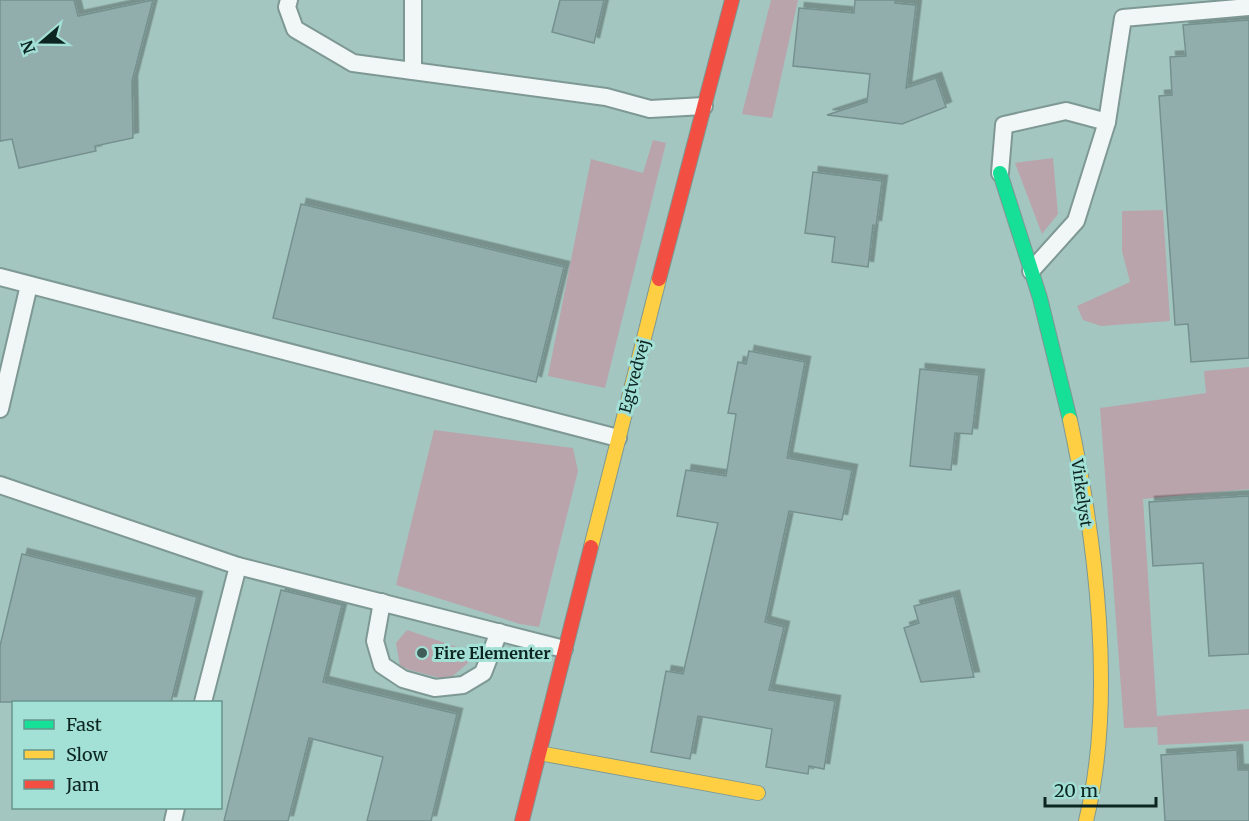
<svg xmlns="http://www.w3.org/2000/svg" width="1249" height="821" viewBox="0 0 1249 821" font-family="Merriweather,serif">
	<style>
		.green { fill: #b9a4ab }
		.building { fill: #92aeac; stroke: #75918f; stroke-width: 1.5; filter: url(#shadow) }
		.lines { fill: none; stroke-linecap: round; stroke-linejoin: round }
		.lane-casing { stroke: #7e9894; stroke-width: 20 }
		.fast-casing { stroke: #7e9894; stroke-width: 16 }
		.slow-casing { stroke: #7e9894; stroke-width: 16 }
		.jam-casing { stroke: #7e9894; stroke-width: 16 }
		.lane { stroke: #f1f6f6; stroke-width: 16 }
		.fast { stroke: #16e098; stroke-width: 14 }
		.slow { stroke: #ffcf43; stroke-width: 14 }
		.jam { stroke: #f24e42; stroke-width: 14 }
		.poi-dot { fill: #415d59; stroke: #a3e0d5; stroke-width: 2 }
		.labels { text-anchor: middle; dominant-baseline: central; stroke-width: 6; stroke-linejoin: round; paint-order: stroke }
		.street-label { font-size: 16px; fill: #0c2521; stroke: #a3e0d5 }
		.poi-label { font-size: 16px; font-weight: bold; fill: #0c2521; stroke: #a3e0d5; text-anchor: start }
	</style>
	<defs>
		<filter id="shadow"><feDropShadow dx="5.5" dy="-5.5" stdDeviation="0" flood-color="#0004"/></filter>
	</defs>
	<rect width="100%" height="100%" fill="#a4c6c0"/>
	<!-- green -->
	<g class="green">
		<polygon points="771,0 798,0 772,118 742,114"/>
		<polygon points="653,140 666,143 605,388 548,376 591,159 643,173"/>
		<polygon points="1053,158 1058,214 1042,234 1015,163"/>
		<polygon points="1163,210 1170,321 1101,326 1083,320 1077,306 1130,282 1122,251 1122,211"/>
		<polygon points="1249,367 1249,489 1143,499 1157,716 1249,709 1249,741 1158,745 1157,727 1124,728 1100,408 1206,393 1204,371"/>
		<polygon points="434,430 573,448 578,471 539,627 520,624 396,585"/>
		<polygon points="407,630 463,649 468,663 448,680 410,670 400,666 396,643"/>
	</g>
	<!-- building -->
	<g class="building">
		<polygon points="0,0 74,0 78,16 153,0 132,81 133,138 95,146 96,151 19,168 12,139 0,141"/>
		<polygon points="560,0 604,0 594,43 552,32"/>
		<polygon points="855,0 895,0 895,3 916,5 906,88 936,78 946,107 902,124 827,115 867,102 870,74 793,66 799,8 854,13"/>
		<polygon points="1249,20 1249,358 1191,362 1188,324 1175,325 1159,96 1172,95 1170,57 1186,56 1183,25"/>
		<polygon points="813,172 882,181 876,226 873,225 868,267 832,262 835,237 805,233"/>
		<polygon points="301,204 564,267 536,382 273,318"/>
		<polygon points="749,351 805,362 787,458 852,470 842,520 789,511 765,622 784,627 769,690 835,701 824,769 809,766 808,774 766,767 772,729 698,716 690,759 651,752 666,671 683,674 718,523 677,516 686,470 726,476 736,414 728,413 738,362 746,364"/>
		<polygon points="920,369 979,375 972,434 955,433 951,470 910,466"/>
		<polygon points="1249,496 1249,654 1209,656 1203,563 1153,566 1149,502"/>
		<polygon points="22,554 197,597 171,702 0,702 0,646"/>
		<polygon points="281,590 342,605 323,682 457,714 431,821 367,821 383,757 309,738 288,821 224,821"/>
		<polygon points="954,596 974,677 921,682 904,628 919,623 914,606"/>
		<polygon points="1237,750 1238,770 1249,770 1249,821 1165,821 1161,755"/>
	</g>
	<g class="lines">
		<!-- lane casing -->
		<g class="lane-casing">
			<g id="lane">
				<polyline points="289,0 287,7 295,29 353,63 606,97 650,109 704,106"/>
				<polyline points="413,0 413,71"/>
				<polyline points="1000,173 1004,125 1066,111 1107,122"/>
				<polyline points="1031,271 1076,221 1107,122 1123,18 1249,7"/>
				<polyline points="0,277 618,438"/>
				<polyline points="0,409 29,285"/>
				<polyline points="0,485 238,566 203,702"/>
				<polyline points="238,566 564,649"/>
				<polyline points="382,602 375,641 382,665 403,679 435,688 463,685 483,673 499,632"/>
				<polyline points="173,821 176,808"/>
			</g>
		</g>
		<!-- fast casing -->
		<g class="fast-casing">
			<polyline id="fast" points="1000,173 1040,298 1070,420"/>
		</g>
		<!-- slow casing -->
		<g class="slow-casing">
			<g id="slow">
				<path d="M1070,420C1096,542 1116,699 1086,821"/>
				<polyline points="591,547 659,279"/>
				<polyline points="539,753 758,793"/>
			</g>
		</g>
		<!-- jam casing -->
		<g class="jam-casing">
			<g id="jam">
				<polyline points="659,279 732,0"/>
				<polyline points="522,821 591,547"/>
			</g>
		</g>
		<!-- lane -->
		<use href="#lane" class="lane"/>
		<!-- fast -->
		<use href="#fast" class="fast"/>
		<!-- slow -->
		<use href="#slow" class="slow"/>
		<!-- jam -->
		<use href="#jam" class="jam"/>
	</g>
	<!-- markers -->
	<circle class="poi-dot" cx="422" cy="653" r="6"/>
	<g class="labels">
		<!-- street labels -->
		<g class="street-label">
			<text transform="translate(634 376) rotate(-75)">Egtvedvej</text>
			<text transform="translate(1082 493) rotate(82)">Virkelyst</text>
		</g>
		<!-- poi labels -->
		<g class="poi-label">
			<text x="434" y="653">Fire Elementer</text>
		</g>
	</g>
	<!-- legend -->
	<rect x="12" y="701" width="210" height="108" fill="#a3e0d5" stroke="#67958d" stroke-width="1.5"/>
	<rect x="24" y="720" width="30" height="9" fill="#16e098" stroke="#67958d" stroke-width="1.5"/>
	<text x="66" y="731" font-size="18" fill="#0c2521">Fast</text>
	<rect x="24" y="750" width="30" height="9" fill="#ffcf43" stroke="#67958d" stroke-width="1.5"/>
	<text x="66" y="761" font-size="18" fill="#0c2521">Slow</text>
	<rect x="24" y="780" width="30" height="9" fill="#f24e42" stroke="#67958d" stroke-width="1.5"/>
	<text x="66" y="791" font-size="18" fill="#0c2521">Jam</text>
	<!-- north arrow -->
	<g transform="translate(42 42) rotate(250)" stroke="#a3e0d5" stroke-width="4.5" paint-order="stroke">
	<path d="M0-4.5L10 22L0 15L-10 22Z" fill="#0c2521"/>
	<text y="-9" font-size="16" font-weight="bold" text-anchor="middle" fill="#0c2521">N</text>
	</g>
	<!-- scale -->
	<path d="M1045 797v9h111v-9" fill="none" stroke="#0c2521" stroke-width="3"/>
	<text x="1054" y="797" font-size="18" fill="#0c2521" stroke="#a3e0d5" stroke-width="4.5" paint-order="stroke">20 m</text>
</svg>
